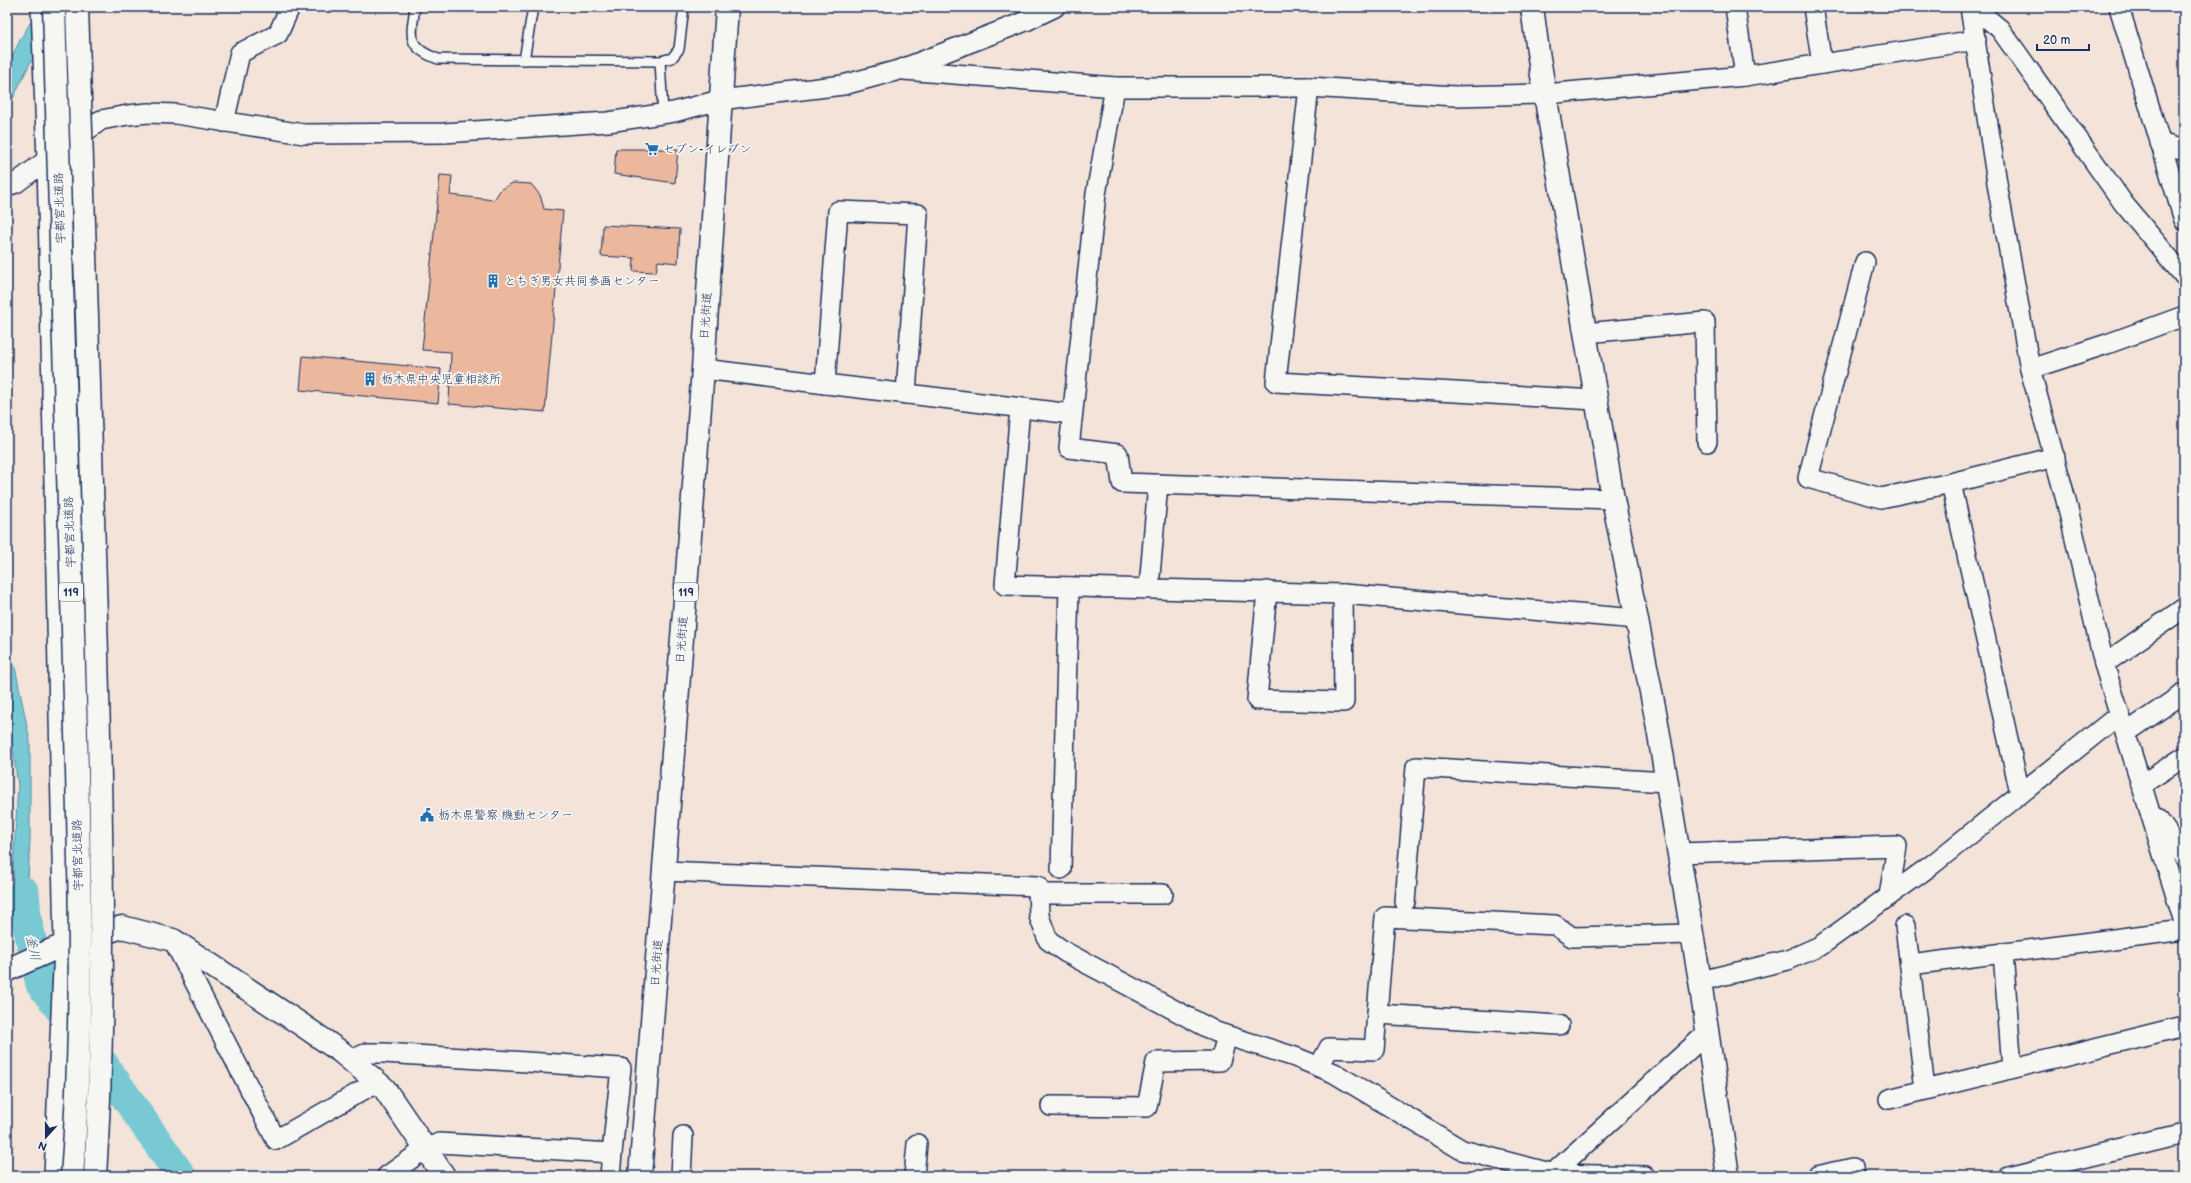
<svg xmlns="http://www.w3.org/2000/svg" width="2191" height="1183" viewBox="0 0 2191 1183" font-family="'Balsamiq Sans','Klee One',sans-serif">
	<style>
		.water { fill: #79c9d5; stroke: #538ba5 }
		.lines { fill: none; stroke-linecap: round; stroke-linejoin: round }
		.river { stroke: #79c9d5; stroke-width: 31 }
		.building { fill: #ebb89d; stroke: #1b2f5e }
		.service-casing { stroke: #1b2f5e; stroke-width: 12 }
		.minor-casing { stroke: #1b2f5e; stroke-width: 22 }
		.tertiary-casing { stroke: #1b2f5e; stroke-width: 25 }
		.trunk-casing { stroke: #1b2f5e; stroke-width: 25 }
		.service { stroke: #f6f6f2; stroke-width: 9 }
		.minor { stroke: #f6f6f2; stroke-width: 19 }
		.tertiary { stroke: #f6f6f2; stroke-width: 22 }
		.trunk { stroke: #f6f6f2; stroke-width: 22 }
		.trunk-bridge-casing { stroke: #1b2f5e; stroke-width: 25; stroke-linecap: butt }
		.trunk-bridge { stroke: #f6f6f2; stroke-width: 22 }
		.labels { text-anchor: middle; dominant-baseline: central; stroke-width: 3.5; stroke-linejoin: round; paint-order: stroke }
		.shield { fill: #f6f6f2; stroke: #5d6b8a; stroke-width: 1 }
		.shield-label { font-size: 11px; font-weight: bold; fill: #1b2f5e }
		.poi-label { font-size: 12px; fill: #1b2f5e; stroke: #f6f6f2; text-anchor: start }
		.street-label { font-size: 12px; fill: #1b2f5e; stroke: #f6f6f2 }
		.water-label { font-size: 13px; font-style: italic; fill: #32567c; stroke: #f6f6f2 }
	</style>
	<rect width="100%" height="100%" fill="#f3e3d8"/>
	<filter id="ink" filterUnits="userSpaceOnUse"><feTurbulence type="fractalNoise" baseFrequency=".025" numOctaves="2"/><feDisplacementMap in="SourceGraphic" scale="8" xChannelSelector="R" yChannelSelector="G"/><feConvolveMatrix kernelMatrix="1 2 1 2 8 2 1 2 1" color-interpolation-filters="sRGB"/></filter>
	<g filter="url(#ink)">
		<!-- water -->
		<g class="water">
			<polygon points="40,7 66,7 29,65 7,111 7,67 20,40"/>
			<polygon points="7,649 15,667 30,741 30,839 28,881 34,932 19,937 13,872 18,785 7,710"/>
			<polygon points="144,1099 190,1176 173,1176 129,1109"/>
		</g>
		<g class="lines">
			<!-- river -->
			<polyline class="river" points="24,892 26,917 41,984 105,1067 181,1176"/>
		</g>
		<!-- building -->
		<g class="building">
			<polygon points="616,149 678,149 675,183 614,174"/>
			<polygon points="440,175 452,176 450,195 494,200 501,189 513,183 531,184 540,195 544,209 563,211 545,412 449,404 451,352 422,350"/>
			<polygon points="603,225 680,229 678,263 658,261 656,272 633,271 634,258 601,256"/>
			<polygon points="303,356 441,369 438,403 300,390"/>
		</g>
		<g class="lines">
			<!-- service casing -->
			<g class="service-casing">
				<g id="service">
					<path d="M415,7C411,37 406,47 438,59L660,61L672,58L679,49L684,7"/>
					<polyline points="524,60 533,7"/>
					<polyline points="660,61 663,114"/>
				</g>
			</g>
			<!-- minor casing -->
			<g class="minor-casing">
				<g id="minor">
					<polyline points="41,7 47,160 64,946 54,1176"/>
					<polyline points="1735,7 1745,76"/>
					<polyline points="1813,7 1822,64"/>
					<polyline points="1970,7 1998,189 2030,369 2066,500 2104,664 2184,922"/>
					<polyline points="2119,7 2184,220"/>
					<polyline points="1983,15 2000,29 2124,204 2184,276"/>
					<polyline points="904,70 1115,87 1309,87 1455,96 1545,94 1745,76 1976,40"/>
					<polyline points="1115,87 1096,194 1069,448 1118,454 1122,483 1613,499"/>
					<polyline points="1309,87 1276,382 1596,400"/>
					<polyline points="224,122 240,53 278,34 290,7"/>
					<polyline points="2160,143 2184,150"/>
					<polyline points="7,186 16,183 101,120 128,115 148,113 176,114 304,134 444,133 608,122 674,112 720,100 843,85 899,70 1026,21 1055,7"/>
					<polyline points="1865,262 1808,478 1881,498 1951,483 2020,793"/>
					<polyline points="1585,333 1705,322 1707,442"/>
					<polyline points="703,369 1072,414"/>
					<polyline points="2030,369 2107,344 2184,316"/>
					<polyline points="825,384 838,211 918,214 906,394"/>
					<polyline points="1020,408 1005,585 1343,594 1637,619"/>
					<polyline points="1951,483 2055,457"/>
					<polyline points="1149,587 1158,484"/>
					<polyline points="1267,591 1257,700 1344,702 1343,594"/>
					<polyline points="2104,664 2184,608"/>
					<polyline points="2126,733 2184,693"/>
					<polyline points="2141,785 2184,757"/>
					<polyline points="2157,818 2184,856"/>
					<polyline points="1679,853 1897,846 1889,896"/>
					<polyline points="1061,869 1069,587"/>
					<polyline points="664,871 1038,886 1039,916 1048,940 1065,952 1216,1032 1295,1057 1334,1073 1462,1150 1554,1174 1645,1176"/>
					<polyline points="1038,894 1163,894"/>
					<polyline points="1405,902 1416,767 1667,782"/>
					<polyline points="1905,926 1925,1089"/>
					<polyline points="173,940 276,1140 377,1082"/>
					<polyline points="2003,953 2012,1068"/>
					<polyline points="1910,965 2184,930"/>
					<polyline points="1700,981 1788,960 1820,946 1933,864 2120,714"/>
					<polyline points="1377,1014 1559,1025"/>
					<polyline points="351,1060 367,1053 384,1053 621,1068 612,1153 439,1143 425,1149 387,1176"/>
					<polyline points="1319,1067 1329,1048 1374,1050 1385,917 1555,925 1572,937 1692,934"/>
					<polyline points="1889,1099 2184,1026"/>
					<polyline points="1051,1106 1147,1107 1156,1062 1220,1061 1227,1036"/>
					<polyline points="610,1176 612,1153"/>
					<polyline points="681,1176 683,1136"/>
					<polyline points="914,1176 917,1144"/>
					<polyline points="1550,1176 1707,1033"/>
					<polyline points="1817,1176 1853,1168 1854,1176"/>
					<polyline points="2008,1176 2184,1133"/>
				</g>
			</g>
			<!-- tertiary casing -->
			<g class="tertiary-casing">
				<g id="tertiary">
					<polyline points="1532,7 1538,52 1613,499 1656,717 1700,981 1728,1176"/>
					<polyline points="7,970 54,949 122,927 173,940 302,1025 341,1052 384,1088 444,1176"/>
				</g>
			</g>
			<!-- trunk casing -->
			<g class="trunk-casing">
				<polyline id="trunk" points="640,1176 703,369 727,7"/>
			</g>
			<!-- service -->
			<use href="#service" class="service"/>
			<!-- minor -->
			<use href="#minor" class="minor"/>
			<!-- tertiary -->
			<use href="#tertiary" class="tertiary"/>
			<!-- trunk -->
			<use href="#trunk" class="trunk"/>
			<!-- trunk-bridge casing -->
			<g class="trunk-bridge-casing">
				<g id="trunk-bridge">
					<path d="M54,7C60,215 66,422 73,630C78,811 86,994 72,1176"/>
					<path d="M77,7C84,211 90,414 96,618C101,804 107,990 95,1176"/>
				</g>
			</g>
			<!-- trunk-bridge -->
			<use href="#trunk-bridge" class="trunk-bridge"/>
		</g>
	</g>
	<!-- icons -->
	<defs>
		<g id="supermarket-bare" transform="scale(1.08)"><path d="M-6-5.5h2.5l.6 2H6L4.5 2H-2.5L-4.4-4H-6ZM-1.5 3.2a1.3 1.3 0 1 0 .1 0ZM3 3.2a1.3 1.3 0 1 0 .1 0Z" fill="#1f6fb2" stroke="#f6f6f2" stroke-width="2.5" paint-order="stroke"/></g>
		<g id="building-bare" transform="scale(1.08)"><path d="M-4-6H4V6H1V3H-1V6H-4ZM-2.5-4.3h1.7v1.8h-1.7ZM.8-4.3h1.7v1.8H.8ZM-2.5-1h1.7V.8h-1.7ZM.8-1h1.7V.8H.8Z" fill="#1f6fb2" stroke="#f6f6f2" stroke-width="2.5" paint-order="stroke"/></g>
		<g id="civic-bare" transform="scale(1.08)"><path d="M-.6-6.5H3V-4.5H.6V-3L4-1V1h2V6H-6V1h2V-1L-.6-3ZM-1.2 2.5V6h2.4V2.5Z" fill="#1f6fb2" stroke="#f6f6f2" stroke-width="2.5" paint-order="stroke"/></g>
	</defs>
	<g fill-rule="evenodd">
		<use href="#supermarket-bare" x="652" y="149"/>
		<use href="#building-bare" x="493" y="281"/>
		<use href="#building-bare" x="370" y="379"/>
		<use href="#civic-bare" x="427" y="815"/>
	</g>
	<g class="labels">
		<!-- shield labels -->
		<g class="shield">
			<rect x="59" y="583" width="24" height="18" rx="3"/>
			<rect x="674" y="583" width="24" height="18" rx="3"/>
		</g>
		<g class="shield-label">
			<text x="71" y="592">119</text>
			<text x="686" y="592">119</text>
		</g>
		<!-- poi labels -->
		<g class="poi-label">
			<text x="663" y="149">セブン-イレブン</text>
			<text x="504" y="281">とちぎ男女共同参画センター</text>
			<text x="381" y="379">栃木県中央児童相談所</text>
			<text x="438" y="815">栃木県警察 機動センター</text>
		</g>
		<!-- street labels -->
		<g class="street-label">
			<text transform="translate(60 208) rotate(-92)">宇都宮北道路</text>
			<text transform="translate(706 316) rotate(-86)">日光街道</text>
			<text transform="translate(70 532) rotate(-92)">宇都宮北道路</text>
			<text transform="translate(682 640) rotate(-86)">日光街道</text>
			<text transform="translate(78 855) rotate(-91)">宇都宮北道路</text>
			<text transform="translate(657 963) rotate(-86)">日光街道</text>
		</g>
		<!-- water labels -->
		<g class="water-label">
			<text transform="translate(33 948) rotate(77)">釜川</text>
		</g>
	</g>
	<!-- margin -->
	<rect width="2191" height="1183" fill="none" stroke="#f6f6f2" stroke-width="24"/>
	<rect x="12" y="12" width="2167" height="1159" fill="none" stroke="#1b2f5e" stroke-width="1.5" filter="url(#ink)"/>
	<!-- north arrow -->
	<g transform="translate(46 1137) rotate(201)" stroke="#f6f6f2" stroke-width="3" paint-order="stroke">
	<path d="M0-3L7 15L0 10L-7 15Z" fill="#1b2f5e"/>
	<text y="-6" font-size="11" font-weight="bold" text-anchor="middle" fill="#1b2f5e">N</text>
	</g>
	<!-- scale -->
	<path d="M2037 44v6h52v-6" fill="none" stroke="#1b2f5e" stroke-width="2"/>
	<text x="2043" y="44" font-size="12" fill="#1b2f5e" stroke="#f6f6f2" stroke-width="3" paint-order="stroke">20 m</text>
</svg>
